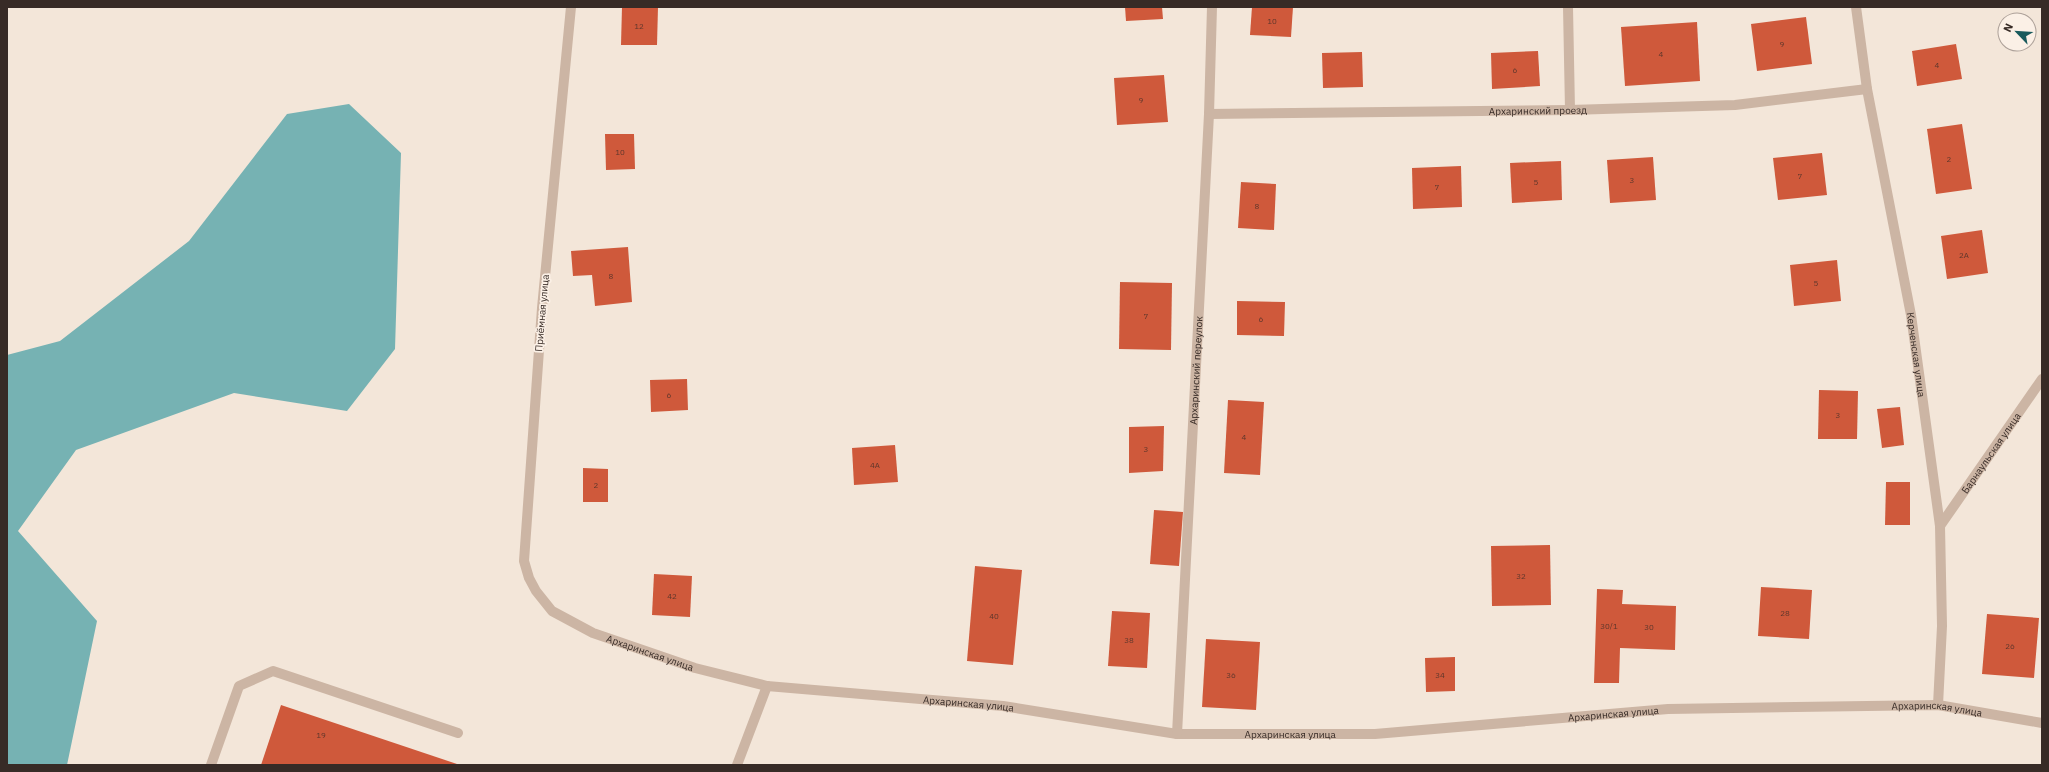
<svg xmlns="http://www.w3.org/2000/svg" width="2049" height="772" viewBox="0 0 2049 772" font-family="'IBM Plex Sans',sans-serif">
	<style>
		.water { fill: #76b2b3 }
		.building { fill: #cf593b }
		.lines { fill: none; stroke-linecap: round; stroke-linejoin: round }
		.service { stroke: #ccb5a4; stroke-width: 10 }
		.minor { stroke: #ccb5a4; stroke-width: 10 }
		.labels { text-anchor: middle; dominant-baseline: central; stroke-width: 3.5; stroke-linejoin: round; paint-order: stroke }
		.number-label { font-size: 8px; fill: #5d362b }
		.street-label { font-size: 10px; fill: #372b26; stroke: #fbf0e6 }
	</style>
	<rect width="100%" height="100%" fill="#f3e6d9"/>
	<!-- water -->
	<polygon class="water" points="349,104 401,153 395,349 347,411 234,393 76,450 18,531 97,621 67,765 7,765 7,355 60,341 189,241 287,114"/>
	<!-- building -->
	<g class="building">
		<polygon points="622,7 658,7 657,45 621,45"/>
		<polygon points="1125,7 1162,7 1163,19 1126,21"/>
		<polygon points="1252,7 1293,7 1291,37 1250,35"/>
		<polygon points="1806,17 1812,64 1757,71 1751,24"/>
		<polygon points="1697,22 1700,81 1625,86 1621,27"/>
		<polygon points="1956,44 1962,79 1917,86 1912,51"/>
		<polygon points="1538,51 1540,86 1492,89 1491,53"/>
		<polygon points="1362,52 1363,87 1323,88 1322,53"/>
		<polygon points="1164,75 1168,122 1117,125 1114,78"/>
		<polygon points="1962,124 1972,189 1936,194 1927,129"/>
		<polygon points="605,134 634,134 635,169 606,170"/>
		<polygon points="1822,153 1827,195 1778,200 1773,158"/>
		<polygon points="1653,157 1656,200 1610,203 1607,160"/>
		<polygon points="1561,161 1562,200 1512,203 1510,163"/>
		<polygon points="1461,166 1462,207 1413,209 1412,168"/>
		<polygon points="1241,182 1276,184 1274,230 1238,228"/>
		<polygon points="1982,230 1988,273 1947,279 1941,236"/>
		<polygon points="628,247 632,302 595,306 592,275 573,276 571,251"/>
		<polygon points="1837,260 1841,301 1794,306 1790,265"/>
		<polygon points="1120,282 1172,283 1171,350 1119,349"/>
		<polygon points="1237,301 1285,302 1284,336 1237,335"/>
		<polygon points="687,379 688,410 651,412 650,380"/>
		<polygon points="1819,390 1858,391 1857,439 1818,439"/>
		<polygon points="1228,400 1264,402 1260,475 1224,473"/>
		<polygon points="1900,407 1904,445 1882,448 1877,409"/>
		<polygon points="1164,426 1163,471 1129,473 1129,427"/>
		<polygon points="895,445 898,482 854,485 852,448"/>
		<polygon points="583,468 608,469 608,502 583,502"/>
		<polygon points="1886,482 1910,482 1910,525 1885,525"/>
		<polygon points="1154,510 1183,512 1179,566 1150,564"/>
		<polygon points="1550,545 1551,605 1492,606 1491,546"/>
		<polygon points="975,566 1022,570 1013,665 967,661"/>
		<polygon points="654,574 692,576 690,617 652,615"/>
		<polygon points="1761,587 1812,590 1809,639 1758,636"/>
		<polygon points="1597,589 1623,590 1622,604 1676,606 1675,650 1620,648 1619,683 1594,683"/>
		<polygon points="1112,611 1150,613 1147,668 1108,666"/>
		<polygon points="1987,614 2039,618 2034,678 1982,674"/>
		<polygon points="1206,639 1260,642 1256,710 1202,707"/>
		<polygon points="1455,657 1455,691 1426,692 1425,658"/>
		<polygon points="281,705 460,765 261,765"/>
	</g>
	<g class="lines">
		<!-- service -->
		<g class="service">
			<polyline points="211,765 239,686 273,671 458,733"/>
			<polyline points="737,765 767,686"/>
		</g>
		<!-- minor -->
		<g class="minor">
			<path id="s1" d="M571,7L542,308L524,561L529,578L536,591L552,611L593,633L695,668L767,686L1003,706L1177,734H1375L1668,709L1938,705L2042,723"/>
			<polyline points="1568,7 1570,110"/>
			<path id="s2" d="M1856,7L1867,89L1911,315L1940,526L1942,626L1938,705"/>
			<path id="s3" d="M1209,114L1570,110L1735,105L1867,89"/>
			<path id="s4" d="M1940,526L2042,379"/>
			<path id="s5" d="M1177,734L1209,114L1212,7"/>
		</g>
	</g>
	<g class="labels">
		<!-- number labels -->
		<g class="number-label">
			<text x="1272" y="21">10</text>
			<text x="639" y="26">12</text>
			<text x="1782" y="44">9</text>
			<text x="1661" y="54">4</text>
			<text x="1937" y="65">4</text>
			<text x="1515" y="70">6</text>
			<text x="1141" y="100">9</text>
			<text x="620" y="152">10</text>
			<text x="1949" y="159">2</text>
			<text x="1800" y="176">7</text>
			<text x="1632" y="180">3</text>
			<text x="1536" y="182">5</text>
			<text x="1437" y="187">7</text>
			<text x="1257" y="206">8</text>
			<text x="1964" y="255">2А</text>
			<text x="611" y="276">8</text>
			<text x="1816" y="283">5</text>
			<text x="1146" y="316">7</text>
			<text x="1261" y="319">6</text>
			<text x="669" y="395">6</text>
			<text x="1838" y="415">3</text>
			<text x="1244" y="437">4</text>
			<text x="1146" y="449">3</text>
			<text x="875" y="465">4А</text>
			<text x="596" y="485">2</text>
			<text x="1521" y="576">32</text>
			<text x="672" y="596">42</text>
			<text x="1785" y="613">28</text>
			<text x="994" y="616">40</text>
			<text x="1609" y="626">30/1</text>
			<text x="1649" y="627">30</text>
			<text x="1129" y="640">38</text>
			<text x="2010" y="646">26</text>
			<text x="1231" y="675">36</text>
			<text x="1440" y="675">34</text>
			<text x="321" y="735">19</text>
		</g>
		<!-- street labels -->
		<g class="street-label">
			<text stroke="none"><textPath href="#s3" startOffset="329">Архаринский проезд</textPath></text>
			<text transform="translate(542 313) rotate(-85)">Приёмная улица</text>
			<text stroke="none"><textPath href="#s2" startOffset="353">Керченская улица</textPath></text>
			<text stroke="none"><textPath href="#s5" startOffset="364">Архаринский переулок</textPath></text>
			<text stroke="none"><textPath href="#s4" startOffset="89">Барнаульская улица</textPath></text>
			<text stroke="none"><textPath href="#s1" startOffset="721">Архаринская улица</textPath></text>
			<text stroke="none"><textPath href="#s1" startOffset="1045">Архаринская улица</textPath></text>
			<text stroke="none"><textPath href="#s1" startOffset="2017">Архаринская улица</textPath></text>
			<text stroke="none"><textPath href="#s1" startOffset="1693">Архаринская улица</textPath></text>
			<text stroke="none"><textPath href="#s1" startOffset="1369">Архаринская улица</textPath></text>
		</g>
	</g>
	<!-- border -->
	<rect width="2049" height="772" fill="none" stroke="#372b26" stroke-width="16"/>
	<!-- north arrow -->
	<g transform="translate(2017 32) rotate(295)"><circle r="19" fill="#fbf0e6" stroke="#ada199"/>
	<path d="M0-3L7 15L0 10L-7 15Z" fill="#195a5c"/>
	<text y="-6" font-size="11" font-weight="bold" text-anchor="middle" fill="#372b26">N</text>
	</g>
</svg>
